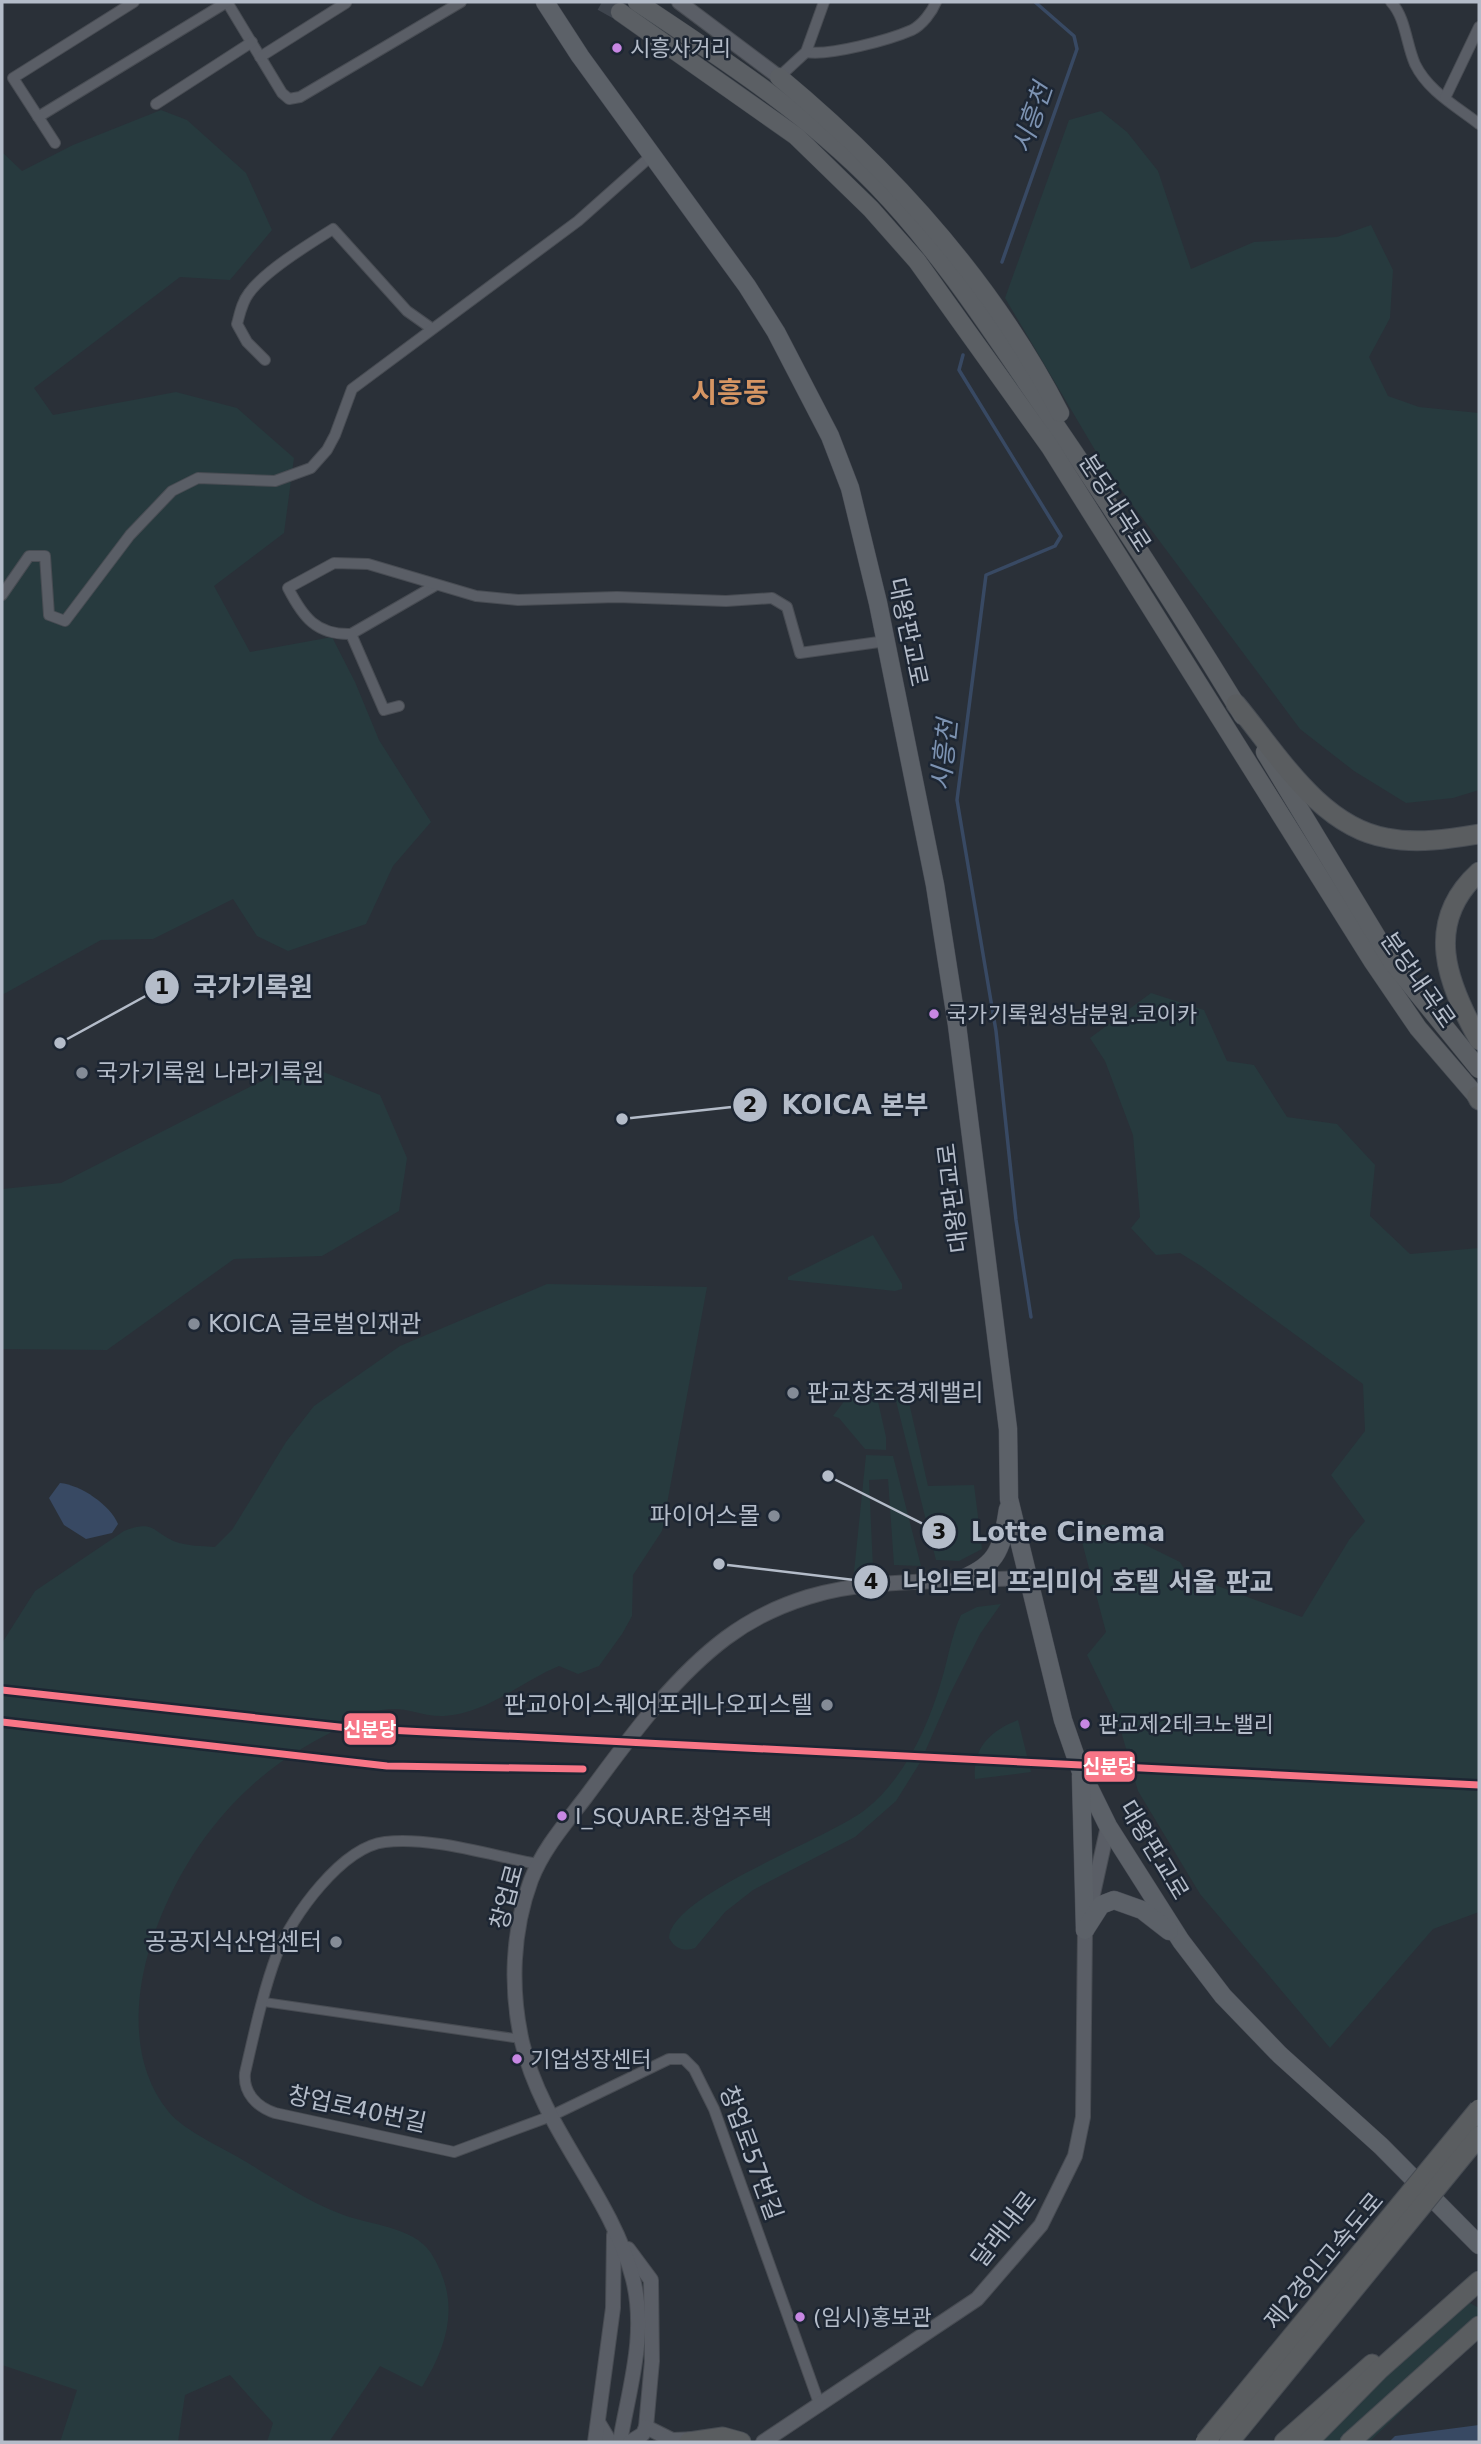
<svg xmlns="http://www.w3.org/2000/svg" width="1481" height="2444" viewBox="0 0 1481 2444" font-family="'DejaVu Sans','Noto Sans KR',sans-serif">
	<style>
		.green { fill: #273a3e }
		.water { fill: #384963 }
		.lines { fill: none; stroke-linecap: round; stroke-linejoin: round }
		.stream { stroke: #384963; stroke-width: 3.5 }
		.trunk-tunnel { stroke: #3f454e; stroke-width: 18; stroke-dasharray: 18 9; stroke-linecap: butt }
		.pedestrian-casing { stroke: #484c53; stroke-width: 10 }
		.minor-casing { stroke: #484c53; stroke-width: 12 }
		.tertiary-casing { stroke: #484c53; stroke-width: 16 }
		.primary-casing { stroke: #484c55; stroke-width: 19 }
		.trunk-casing { stroke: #474c53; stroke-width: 19 }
		.motorway-casing { stroke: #474c53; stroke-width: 21 }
		.pedestrian { stroke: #5a5e66; stroke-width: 8 }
		.minor { stroke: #5a5e66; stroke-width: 10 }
		.tertiary { stroke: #5a5e66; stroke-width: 14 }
		.primary { stroke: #5c6168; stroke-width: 18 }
		.trunk { stroke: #5b5f64; stroke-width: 18 }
		.motorway { stroke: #5a5d60; stroke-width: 19 }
		.motorway-bridge-casing { stroke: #474c53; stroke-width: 21; stroke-linecap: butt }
		.motorway-bridge { stroke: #5a5d60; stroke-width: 19 }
		.metro-1-casing { stroke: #1d2633; stroke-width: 12 }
		.metro-1 { stroke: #f87687; stroke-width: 7 }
		.bus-dot { fill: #c787e3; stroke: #1d2633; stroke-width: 2.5 }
		.poi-dot { fill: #848b96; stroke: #1d2633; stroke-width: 2.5 }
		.labels { text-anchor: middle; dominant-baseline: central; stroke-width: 5; stroke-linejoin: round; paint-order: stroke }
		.bus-label { font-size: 22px; fill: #b4bcc9; stroke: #1d2633; text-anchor: start }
		.street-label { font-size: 24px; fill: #b4bcc9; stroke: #1d2633 }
		.poi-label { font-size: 24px; fill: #b4bcc9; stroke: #1d2633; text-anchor: start }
		.water-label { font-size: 26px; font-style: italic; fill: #7c92b1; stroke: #1d2633 }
		.quarter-label { font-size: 28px; font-weight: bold; fill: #d59563; stroke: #1d2633 }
		.leader { fill: none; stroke: #b4bcc9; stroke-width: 2.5 }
		.callout-dot { fill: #b4bcc9; stroke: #1d2633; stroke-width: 2.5 }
		.mark-label { font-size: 21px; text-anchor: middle; font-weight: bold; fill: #111 }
		.callout-label { font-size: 26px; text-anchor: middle; font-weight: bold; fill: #b4bcc9; stroke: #1d2633; stroke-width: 5; stroke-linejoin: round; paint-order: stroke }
		.line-badge { stroke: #1d2633; stroke-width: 2.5 }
		.badge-label { font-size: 19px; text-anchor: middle; font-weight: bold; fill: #fff }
	</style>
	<rect width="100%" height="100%" fill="#2a3038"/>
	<!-- green -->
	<g class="green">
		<polygon points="161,110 187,120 246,173 272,230 230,280 180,277 34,388 53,415 176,392 237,408 294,458 284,533 214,586 250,652 332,637 355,682 379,740 431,822 393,866 366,924 288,951 257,936 233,899 153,939 101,940 2,995 2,152 22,171 73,145"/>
		<polygon points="1101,111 1127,132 1158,171 1191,269 1254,242 1337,237 1371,225 1393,270 1390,318 1369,357 1388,396 1419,407 1479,413 1479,790 1453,798 1406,803 1354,771 1300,729 1108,472 1005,298 1069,120"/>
		<polygon points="1151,993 1204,1010 1227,1061 1254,1065 1287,1117 1337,1124 1375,1165 1370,1216 1410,1254 1479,1248 1479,1912 1433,1929 1330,2048 1200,1894 1138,1791 1117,1717 1087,1655 1106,1632 1078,1527 1105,1525 1180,1562 1188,1575 1302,1617 1349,1540 1365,1521 1331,1475 1365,1431 1363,1384 1201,1266 1180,1253 1156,1255 1131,1228 1140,1217 1133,1135 1105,1061 1090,1038"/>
		<polygon points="299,1062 380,1095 407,1158 399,1211 322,1256 234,1259 107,1350 2,1349 2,1189 61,1183"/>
		<polygon points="873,1235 902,1284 902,1289 895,1291 788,1280 788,1277"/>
		<path d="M547,1284L707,1287L662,1531L633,1575L632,1616L622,1634L599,1666L578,1674L559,1666C520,1682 489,1713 444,1716C416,1717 404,1702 369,1713C340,1728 308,1743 281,1762C219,1806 174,1872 151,1944C134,1997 130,2064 168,2111C185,2132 224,2148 248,2163C278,2181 307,2201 341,2214C368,2225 413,2226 431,2253C461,2301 449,2343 422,2387L380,2366L329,2442H267L273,2423L230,2375L185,2395L178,2442H60L77,2390L2,2365V1643L35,1591L124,1531C155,1519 152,1532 176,1542C187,1546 203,1546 215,1547L232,1530L286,1442L314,1406L400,1346Z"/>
		<polygon points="852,1391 875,1393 877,1397 886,1437 886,1450 865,1449 839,1418 833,1416"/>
		<polygon points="895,1397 908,1398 928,1486 974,1485 982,1549 959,1561 936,1560"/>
		<polygon points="866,1455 893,1456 921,1566 894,1565 888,1479 869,1480 873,1568 854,1572"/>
		<path d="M1001,1604L980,1634L951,1692L921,1761L896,1801L855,1837L753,1890L725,1912L695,1948C684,1952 675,1949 669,1938C670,1895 831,1838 866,1809C904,1779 928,1727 941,1682C948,1660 951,1636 961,1615L977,1607Z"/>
		<path d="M1018,1720L1031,1772L975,1779C972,1748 990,1731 1018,1720Z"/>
		<polygon points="1459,2297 1479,2308 1479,2329 1437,2377 1369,2442 1284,2442"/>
	</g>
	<!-- water -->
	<g class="water">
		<path d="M60,1483C81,1485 110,1505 118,1524L112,1533L86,1539L64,1525L49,1498Z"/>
		<polygon points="1479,2425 1479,2442 1389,2442 1395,2436"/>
	</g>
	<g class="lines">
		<!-- stream -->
		<g class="stream">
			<polyline points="1002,262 1077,49 1074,36 1035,2"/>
			<polyline points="963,355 959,370 1061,536 1055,546 986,575 957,800 996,1031 1016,1220 1031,1317"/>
		</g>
		<!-- trunk-tunnel -->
		<polyline class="trunk-tunnel" points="602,2 620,12"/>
		<!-- pedestrian casing -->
		<g class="pedestrian-casing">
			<polyline id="pedestrian" points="264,2002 521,2039"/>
		</g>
		<!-- minor casing -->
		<g class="minor-casing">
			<g id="minor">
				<polyline points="227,2 282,93 289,99 300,97 461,2"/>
				<path d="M1391,2C1406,18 1406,44 1415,64C1428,91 1456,106 1479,124"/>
				<path d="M806,52C830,56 889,40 912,30C922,25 932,12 936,2"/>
				<polyline points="260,57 346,3"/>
				<polyline points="779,77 806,52 824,2"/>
				<polyline points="1445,98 1479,27"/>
				<polyline points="156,104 252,42"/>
				<polyline points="38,117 227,2"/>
				<polyline points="55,143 13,78 134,2"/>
				<path d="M265,360L247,342L237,324C240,313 242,302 249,293C265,271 309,244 333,229L407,311L431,328"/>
				<polyline points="2,595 29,556 45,556 49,615 65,621 130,535 172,491 198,478 275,481 311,468 327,450 335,435 352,389 578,221 650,157"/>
				<polyline points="351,634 436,585"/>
				<path d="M399,706L384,710L351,634C316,635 303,617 288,588L334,563L368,564L476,596L518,600L617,597L726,601L772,598L787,607L800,653L886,641"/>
				<path d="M538,1864C493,1856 430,1836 385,1842C342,1847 292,1916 277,1954C263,1991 254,2034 245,2073C243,2093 257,2107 275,2113L454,2152L551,2116L669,2059H684L694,2069L714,2109L820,2406"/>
			</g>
		</g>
		<!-- tertiary casing -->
		<g class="tertiary-casing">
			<g id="tertiary">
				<polyline points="679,2 779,77"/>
				<polyline points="628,2249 651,2280 652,2361 646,2427 672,2440 698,2439"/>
				<polyline points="598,2422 610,2442"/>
				<polyline points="595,2442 613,2308 614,2235"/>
				<path d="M620,2442C629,2388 647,2335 633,2279C611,2194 542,2129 522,2042C510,1989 512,1931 531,1880C543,1849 565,1824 585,1798C626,1743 670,1680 726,1638C750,1620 779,1606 808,1597C875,1576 956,1584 1026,1577"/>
				<polyline points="630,2442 643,2434 646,2427"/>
				<polyline points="763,2442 977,2299 1041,2225 1075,2156 1083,2117 1085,1930 1108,1826"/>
			</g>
		</g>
		<!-- primary casing -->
		<g class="primary-casing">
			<g id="primary">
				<polyline points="545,2 580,56 747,286 776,332 830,436 850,488 878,603 935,885 957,1025 1008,1429 1009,1499 1063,1720 1080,1769 1108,1826 1181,1941 1223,1996 1280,2055 1381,2146 1479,2245"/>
				<path d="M953,1583C997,1565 1001,1554 1008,1509"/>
				<polyline points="1081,1776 1085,1930"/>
				<polyline points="1085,1930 1101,1905 1114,1900 1142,1910 1169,1931"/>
			</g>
		</g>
		<!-- trunk casing -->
		<g class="trunk-casing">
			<g id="trunk">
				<path d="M637,2C721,58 805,112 876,185C936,247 985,321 1033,392C1106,498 1176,606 1243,716"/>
				<polyline points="620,12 796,136 871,209 917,261 1050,447 1373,962 1418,1028 1479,1099"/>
				<path d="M779,77C892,171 992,281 1060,413"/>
				<polyline points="1265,752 1392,962 1479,1069"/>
			</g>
		</g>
		<!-- motorway casing -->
		<g class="motorway-casing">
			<g id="motorway">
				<path d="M1236,704C1277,753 1320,827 1387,838C1417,844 1449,839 1479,834"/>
				<path d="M1479,872C1423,923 1447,983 1479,1040"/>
				<polyline points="1477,1096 1479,1100"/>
				<polyline points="689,2442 723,2437 741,2442"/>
				<polyline points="1284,2442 1372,2364"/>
				<polyline points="1308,2442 1379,2370 1479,2281"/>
				<polyline points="1350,2442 1479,2326"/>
			</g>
		</g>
		<!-- pedestrian -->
		<use href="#pedestrian" class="pedestrian"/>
		<!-- minor -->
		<use href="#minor" class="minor"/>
		<!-- tertiary -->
		<use href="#tertiary" class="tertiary"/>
		<!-- primary -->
		<use href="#primary" class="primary"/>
		<!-- trunk -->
		<use href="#trunk" class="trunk"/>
		<!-- motorway -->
		<use href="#motorway" class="motorway"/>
		<!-- motorway-bridge casing -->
		<g class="motorway-bridge-casing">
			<g id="motorway-bridge">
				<polyline points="1205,2442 1479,2109"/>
				<polyline points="1229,2442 1479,2136"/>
			</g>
		</g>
		<!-- motorway-bridge -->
		<use href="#motorway-bridge" class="motorway-bridge"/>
		<!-- metro-1 casing -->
		<g class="metro-1-casing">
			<g id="metro-1">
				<polyline points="2,1690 348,1728 1479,1785"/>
				<polyline points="2,1722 387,1766 583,1769"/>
			</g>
		</g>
		<!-- metro-1 -->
		<use href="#metro-1" class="metro-1"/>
	</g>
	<!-- markers -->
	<g class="bus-dot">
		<circle cx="617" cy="48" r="6"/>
		<circle cx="934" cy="1014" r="6"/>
		<circle cx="1085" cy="1724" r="6"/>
		<circle cx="562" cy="1816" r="6"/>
		<circle cx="517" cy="2059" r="6"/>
		<circle cx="800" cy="2317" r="6"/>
	</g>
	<g class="poi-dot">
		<circle cx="82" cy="1073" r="7"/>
		<circle cx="194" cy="1324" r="7"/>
		<circle cx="793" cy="1393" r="7"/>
		<circle cx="774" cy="1516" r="7"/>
		<circle cx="827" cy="1705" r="7"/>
		<circle cx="336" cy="1942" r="7"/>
	</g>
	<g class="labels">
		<!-- bus labels -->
		<g class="bus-label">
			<text x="630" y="48">시흥사거리</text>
			<text x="947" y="1014">국가기록원성남분원.코이카</text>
			<text x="1098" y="1724">판교제2테크노밸리</text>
			<text x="575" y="1816">I_SQUARE.창업주택</text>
			<text x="530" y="2059">기업성장센터</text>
			<text x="813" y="2317">(임시)홍보관</text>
		</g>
		<!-- street labels -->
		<g class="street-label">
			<text transform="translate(1115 503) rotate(57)">분당내곡로</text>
			<text transform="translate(908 632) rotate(78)">대왕판교로</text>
			<text transform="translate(1418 980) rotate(55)">분당내곡로</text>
			<text transform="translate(953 1198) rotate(-97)">대왕판교로</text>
			<text transform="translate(1154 1850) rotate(59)">대왕판교로</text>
			<text transform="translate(507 1897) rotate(-75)">창업로</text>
			<text transform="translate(357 2109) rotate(12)">창업로40번길</text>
			<text transform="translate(751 2153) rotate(70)">창업로57번길</text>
			<text transform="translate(1004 2229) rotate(-52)">달래내로</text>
			<text transform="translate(1324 2261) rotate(-50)">제2경인고속도로</text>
		</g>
		<!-- poi labels -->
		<g class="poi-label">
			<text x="96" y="1073">국가기록원 나라기록원</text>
			<text x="208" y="1324">KOICA 글로벌인재관</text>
			<text x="807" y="1393">판교창조경제밸리</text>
			<text x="760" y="1516" text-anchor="end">파이어스몰</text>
			<text x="813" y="1705" text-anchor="end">판교아이스퀘어포레나오피스텔</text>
			<text x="322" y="1942" text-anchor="end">공공지식산업센터</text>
		</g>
		<!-- water labels -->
		<g class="water-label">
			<text transform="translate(1032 118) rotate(-71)">시흥천</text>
			<text transform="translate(944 755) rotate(-84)">시흥천</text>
		</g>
		<!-- quarter labels -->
		<g class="quarter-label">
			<text x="730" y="392">시흥동</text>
		</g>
	</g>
	<!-- callouts -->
	<path class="leader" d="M60 1043L162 987M622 1119L750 1105M828 1476L939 1532M719 1564L871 1582"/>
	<g class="callout-dot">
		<circle cx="60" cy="1043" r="7"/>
		<circle cx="622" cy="1119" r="7"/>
		<circle cx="828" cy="1476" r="7"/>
		<circle cx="719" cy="1564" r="7"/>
		<circle cx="162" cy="987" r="18"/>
		<circle cx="750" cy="1105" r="18"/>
		<circle cx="939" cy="1532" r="18"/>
		<circle cx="871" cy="1582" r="18"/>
	</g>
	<g class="mark-label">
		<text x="162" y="994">1</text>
		<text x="750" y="1112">2</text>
		<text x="939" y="1539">3</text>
		<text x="871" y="1589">4</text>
	</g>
	<g class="callout-label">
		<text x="253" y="996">국가기록원</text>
		<text x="855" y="1114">KOICA 본부</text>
		<text x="1068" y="1541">Lotte Cinema</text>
		<text x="1088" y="1591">나인트리 프리미어 호텔 서울 판교</text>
	</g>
	<g class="line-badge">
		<rect x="343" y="1712" width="54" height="34" rx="7" fill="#f87687"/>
		<rect x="1083" y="1750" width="53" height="33" rx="7" fill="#f87687"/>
	</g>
	<g class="badge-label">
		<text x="370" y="1736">신분당</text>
		<text x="1109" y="1773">신분당</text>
	</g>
	<!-- border -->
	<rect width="1481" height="2444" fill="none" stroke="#b4bcc9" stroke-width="7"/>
</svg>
